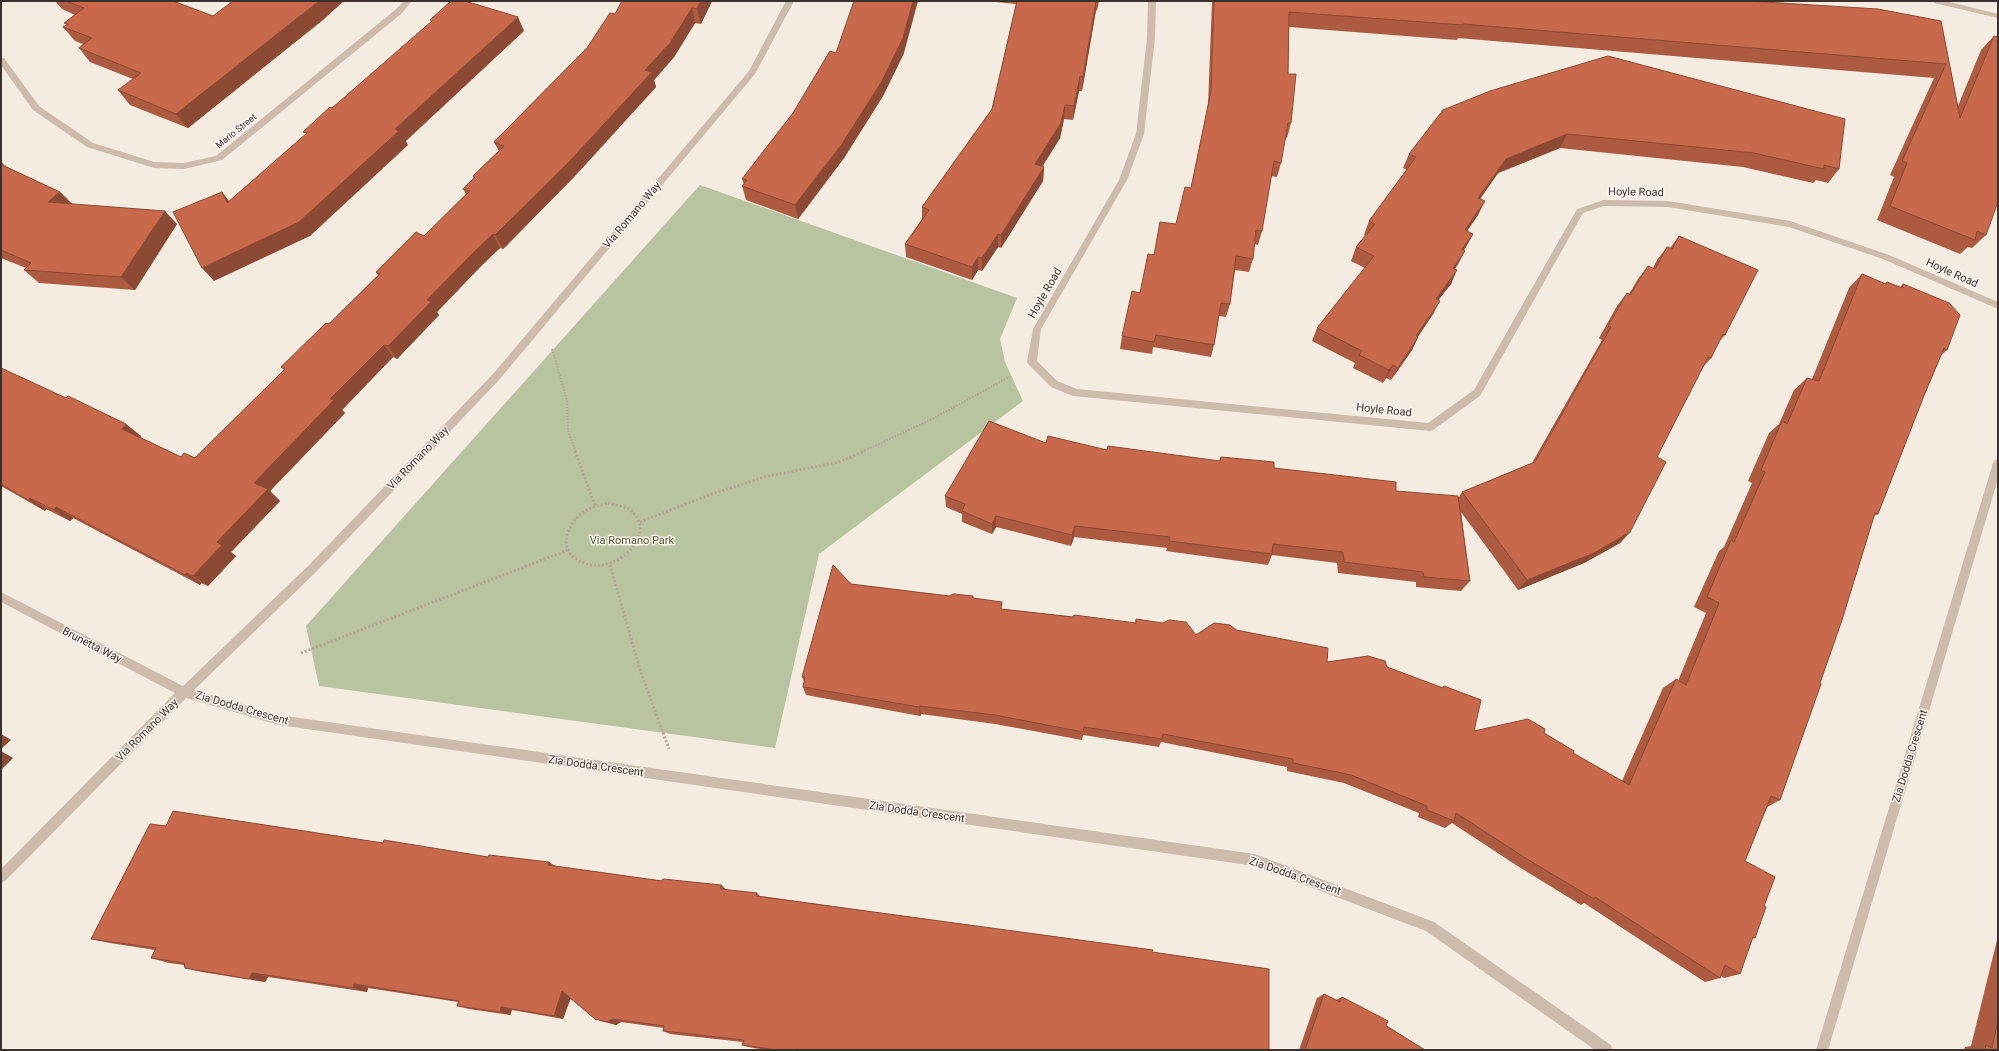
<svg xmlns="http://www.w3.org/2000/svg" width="1999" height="1051" viewBox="0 0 1999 1051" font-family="Roboto,sans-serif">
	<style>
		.green { fill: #b8c4a0 }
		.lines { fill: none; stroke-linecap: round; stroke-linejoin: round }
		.path-far1 { stroke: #b9a596; stroke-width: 2; stroke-dasharray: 1.5 1.5; stroke-linecap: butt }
		.path { stroke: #b9a596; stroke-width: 3; stroke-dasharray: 2 2; stroke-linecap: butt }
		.street { fill: #cdbbac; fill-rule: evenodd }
		.wall { fill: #ac5a40 }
		.shaded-wall { fill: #8c4a34 }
		.building { fill: #c8694b; stroke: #8c4a34 }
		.labels { text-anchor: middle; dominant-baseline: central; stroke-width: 3; stroke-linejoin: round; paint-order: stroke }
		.far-street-label { font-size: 9px; fill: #3b302b; stroke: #fbf5ee }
		.street-label { font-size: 11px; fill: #3b302b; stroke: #fbf5ee }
		.park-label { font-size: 11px; fill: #4a5a2e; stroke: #fbf5ee }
	</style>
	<rect width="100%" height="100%" fill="#f4ebe1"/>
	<!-- green -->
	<polygon class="green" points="700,185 1017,298 1000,339 1005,362 1023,401 819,554 775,748 319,686 306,626"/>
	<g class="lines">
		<!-- path-far1 -->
		<g class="path-far1">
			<polyline points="552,349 567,400 568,431 576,452"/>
			<polyline points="862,452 934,418 1011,376"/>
		</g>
		<!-- path -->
		<g class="path">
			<polyline points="575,451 595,506"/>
			<path d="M608,503C614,505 623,506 629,509C663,533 611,583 576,559C557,547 569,521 585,511C592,507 600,505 608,503Z"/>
			<polyline points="640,522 709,495 764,477 839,462 865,451"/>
			<polyline points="610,565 641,673 669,749"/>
			<polyline points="301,653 568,550"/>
		</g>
		<!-- street -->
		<g class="street">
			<polygon points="404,1 412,1 401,14 222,160 184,169 154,168 87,147 33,110 1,65 1,58 4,58 39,106 93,143 154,162 184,163 216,156 395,10"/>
			<polygon points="786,1 794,1 755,74 499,380 316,572 194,690 279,715 1255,854 1434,922 1611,1045 1612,1050 1595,1050 1426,931 1255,866 279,725 186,698 5,881 1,883 1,869 175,693 1,602 1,592 183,686 308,566 493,374 749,71"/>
			<polygon points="1148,1 1156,1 1155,38 1144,134 1127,180 1041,329 1037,361 1057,381 1077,389 1428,423 1474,390 1577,209 1604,200 1668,201 1790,221 1889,255 1998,302 1998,309 1883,259 1789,227 1668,207 1604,206 1583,213 1480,396 1433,430 1430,431 1073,396 1051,387 1029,365 1027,362 1033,329 1119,180 1136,134 1147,38"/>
			<polygon points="1933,1 1946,1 1998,14 1998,18 1934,3"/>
			<polygon points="1998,459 1998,479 1828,1050 1816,1050 1993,463 1995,460"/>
		</g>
	</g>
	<!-- wall -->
	<g class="wall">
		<polygon points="55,1 173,1 213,16 324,19 188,128 130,105 118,90 133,79 90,62 79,48 83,44 75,41 63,27 66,25 64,23 75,15 62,9"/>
		<polygon points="712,1 701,24 695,23 674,57 654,80 656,87 574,177 503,249 500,248 481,266 437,312 439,315 397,359 393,357 342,410 345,413 270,491 280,501 231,552 236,556 208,586 201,583 200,585 73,518 70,521 46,509 45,511 1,486 1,368 141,436 140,437 181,457 195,458 284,370 281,367 329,324 378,275 376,272 424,236 466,194 463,189 474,178 473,176 499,151 494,142 587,48 615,14"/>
		<polygon points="985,1 1099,1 1097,11 1096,10 1082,91 1079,91 1073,120 1064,119 1060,138 1042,167 1044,167 1043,181 1001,248 998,247 982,271 978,270 972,280 906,257 905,244 922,219 922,207 992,109 1016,4"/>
		<polygon points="1212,1 1748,1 1941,21 1958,106 1981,50 1994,36 1986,235 1972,248 1968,247 1960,254 1877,220 1894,177 1890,175 1934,78 1458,38 1457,40 1289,27 1288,74 1291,123 1287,138 1285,137 1281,163 1277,177 1271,176 1262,231 1258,245 1254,244 1253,259 1249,272 1235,270 1230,304 1226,317 1219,316 1214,345 1211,357 1153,347 1152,354 1120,349 1122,336 1140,293 1154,255 1176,224 1191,188 1208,105"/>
		<polygon points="836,53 904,53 883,96 844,158 798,219 746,200 742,186 744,184 742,179 793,113"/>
		<polygon points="1608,56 1839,169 1828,183 1816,180 1813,183 1743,167 1560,148 1498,173 1480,199 1478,215 1467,231 1473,234 1464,250 1458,264 1455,269 1451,284 1438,300 1433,314 1418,337 1412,350 1391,380 1386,378 1383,383 1353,368 1355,363 1312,341 1317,328 1365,268 1351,261 1356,247 1366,236 1364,235 1369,221 1407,170 1403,168 1409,154"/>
		<polygon points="1,162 5,166 60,192 72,204 177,224 135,290 39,283 24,270 26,268 1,258"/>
		<polygon points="1679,236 1725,335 1719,341 1711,358 1703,367 1657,457 1630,532 1620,543 1584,563 1518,590 1461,512 1470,581 1461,591 1416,587 1416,582 1338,573 1337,563 1272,555 1268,565 1166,551 1167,548 1074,537 1071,546 996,527 992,534 962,522 962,514 946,507 945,496 1046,443 1107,450 1219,461 1221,457 1274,468 1396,491 1459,497 1462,492 1532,463 1602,340 1599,338 1617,306 1627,293 1629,294 1638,279 1648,266 1653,268 1657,260 1667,247 1670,248"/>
		<polygon points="1862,274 1885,284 1887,282 1900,287 1903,284 1947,350 1941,355 1923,398 1878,514 1874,516 1820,683 1780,800 1767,807 1745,861 1764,906 1755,938 1752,939 1740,974 1724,978 1721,976 1720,978 1705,982 1584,903 1581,905 1516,865 1452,823 1445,828 1418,817 1419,813 1344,783 1287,771 1287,767 1161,742 1159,747 1083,735 1082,740 995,724 921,714 920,716 806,695 803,687 804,681 802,677 851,584 949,596 973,598 1002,609 1073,617 1135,623 1136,619 1196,635 1236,630 1327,662 1387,667 1442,688 1444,686 1474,731 1544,733 1573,753 1622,781 1663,688 1676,679 1678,681 1706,613 1694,607 1719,551 1724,547 1752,483 1748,481 1769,433 1779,424 1794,390 1807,378 1812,379 1849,288"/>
		<polygon points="383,843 488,857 549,862 554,866 662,881 721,885 726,890 757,893 760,896 1152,952 1269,1050 765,1050 748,1047 742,1045 743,1042 670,1034 663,1031 664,1028 621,1022 616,1025 604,1022 595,1019 570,998 563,1019 512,1010 510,1015 469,1009 457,1006 458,1002 368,988 367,992 268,977 265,982 202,972 185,968 184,965 169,963 151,958 155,950 110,943 91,939"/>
		<polygon points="1998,936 1998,1050 1964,1050 1965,1047 1971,1046"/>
		<polygon points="1324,994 1336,1000 1342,997 1425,1050 1299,1050 1317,998"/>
	</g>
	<!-- shaded-wall -->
	<g class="shaded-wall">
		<polygon points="319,1 344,1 324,19 188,128 176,114"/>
		<polygon points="701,1 712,1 701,24 697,9"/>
		<polygon points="913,1 918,1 904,53 883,96 844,158 798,219 795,205"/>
		<polygon points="1096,1 1096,10 1082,91 1083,77"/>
		<polygon points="692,8 695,23 674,57 654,80 656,87 574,177 503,249 495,235 645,70"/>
		<polygon points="518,17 524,31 406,141 408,145 310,236 214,281 202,268 395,129"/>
		<polygon points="1080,76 1079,91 1073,120 1074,106"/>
		<polygon points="1065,105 1064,119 1060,138 1035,178 1035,164"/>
		<polygon points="1567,134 1560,148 1498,173 1471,212 1478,198 1506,159"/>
		<polygon points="1044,167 1043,181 1001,248 1001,235"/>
		<polygon points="60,192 73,205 48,202"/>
		<polygon points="222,192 233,206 227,203"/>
		<polygon points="1485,201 1478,215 1458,244 1465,230"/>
		<polygon points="165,211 177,224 135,290 121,277"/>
		<polygon points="493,234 500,248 481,266 437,312 439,315 397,359 388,346 427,300 473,253"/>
		<polygon points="998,234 998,247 982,271 982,258"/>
		<polygon points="1473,234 1466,247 1455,263 1462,249"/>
		<polygon points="1465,251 1458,264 1446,281 1453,268"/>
		<polygon points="978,257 978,270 972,280 972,267"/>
		<polygon points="1457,270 1451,284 1429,312 1436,299"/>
		<polygon points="1440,301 1433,314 1409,349 1416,336"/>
		<polygon points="1418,337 1412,350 1391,380 1398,368"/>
		<polygon points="384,345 393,357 342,410 345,413 270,491 280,501 231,552 236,556 208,586 193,576 217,542 254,483 330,399"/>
		<polygon points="1393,365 1386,378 1383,383 1389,370"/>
		<polygon points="126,424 141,436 136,441 122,429"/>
		<polygon points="30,498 46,509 45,511 28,500"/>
		<polygon points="56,507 73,518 70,521 54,510"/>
		<polygon points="996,516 996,527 992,534 992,524"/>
		<polygon points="1075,526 1074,537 1071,546 1072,535"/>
		<polygon points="1630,532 1620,543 1584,563 1518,590 1527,580"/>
		<polygon points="187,573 201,583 200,585 185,575"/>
		<polygon points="919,706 921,714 920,716 919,707"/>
		<polygon points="1,734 11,740 1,749"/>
		<polygon points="1,751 13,758 1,770"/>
		<polygon points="549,862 558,868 548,865"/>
		<polygon points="721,885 727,891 721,889"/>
		<polygon points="252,973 268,977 265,982 249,979"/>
		<polygon points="354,984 368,988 367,992 353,988"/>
		<polygon points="562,991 572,995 563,1019 554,1016"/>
		<polygon points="501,1007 512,1010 510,1015 500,1012"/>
		<polygon points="612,1019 621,1022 616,1025 608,1022"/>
	</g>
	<!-- building -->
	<g class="building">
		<polygon points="66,1 173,1 213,16 233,1 319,1 176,114 118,90 141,73 79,48 92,38 63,27 68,24 64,23 84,8"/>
		<polygon points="451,1 465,1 518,17 395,129 399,131 299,222 202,268 173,212 222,192 227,203 307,133 303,132 330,107 332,108 432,21 430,20"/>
		<polygon points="622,1 701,1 697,9 692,8 670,43 645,70 652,72 568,163 495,235 493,234 473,253 427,300 431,302 388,346 384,345 330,399 334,400 254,483 268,489 217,542 222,545 193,576 187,573 185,575 56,507 54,510 30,498 28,500 1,484 1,368 66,398 68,396 126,424 122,429 181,457 184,453 195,458 285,369 281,367 326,323 329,324 380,274 376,272 416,232 424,236 470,191 463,189 475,177 473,176 504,146 494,142 587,48 610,13 615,14"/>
		<polygon points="854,1 913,1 903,38 882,81 842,144 795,205 742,186 747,180 742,179 793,113 830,51 836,53"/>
		<polygon points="1017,1 1096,1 1083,77 1080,76 1074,106 1065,105 1061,123 1035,164 1044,167 1001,235 998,234 982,258 978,257 972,267 905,244 929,210 922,207 992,109"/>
		<polygon points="1214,1 1748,1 1878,9 1941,21 1960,118 1994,36 1998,37 1998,202 1986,235 1977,231 1975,240 1890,206 1907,163 1902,161 1946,64 1463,24 1463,25 1289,12 1288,74 1296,74 1291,123 1288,123 1281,163 1274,161 1262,231 1256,230 1253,259 1236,256 1230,304 1221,303 1214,345 1156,335 1154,342 1122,336 1132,291 1140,293 1148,254 1154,255 1160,222 1176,224 1185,187 1191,188 1211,91"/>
		<polygon points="1608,56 1845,119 1839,169 1824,165 1824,169 1754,153 1567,134 1506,159 1478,198 1485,201 1465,230 1473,234 1462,249 1465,251 1453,268 1457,270 1436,299 1440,301 1416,336 1418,337 1398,368 1393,365 1389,370 1359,355 1362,351 1317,328 1374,256 1356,247 1375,224 1369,221 1416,157 1409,154 1443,110 1490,91"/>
		<polygon points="1,162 4,166 60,192 48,202 165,211 121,277 24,270 31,263 1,250"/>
		<polygon points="1679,236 1758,270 1725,335 1723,334 1711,358 1708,357 1657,457 1666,462 1630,532 1594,553 1527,580 1462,492 1535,462 1611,327 1608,326 1627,293 1630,295 1648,266 1655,269 1667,247 1672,249"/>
		<polygon points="1862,274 1886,284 1887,282 1902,288 1903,284 1949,303 1960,315 1947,350 1944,348 1923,398 1878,514 1875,513 1842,620 1820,683 1821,684 1780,800 1771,796 1745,861 1775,877 1764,906 1766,907 1755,938 1753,937 1740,974 1725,965 1720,978 1595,897 1594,899 1527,859 1456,813 1454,821 1427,810 1427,806 1351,775 1293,763 1293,759 1163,734 1162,739 1084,727 1083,732 995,715 919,706 919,707 803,687 805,677 802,677 833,565 851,584 949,596 954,594 973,596 973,598 1002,602 1001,609 1073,617 1074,615 1136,623 1136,619 1163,623 1169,620 1186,622 1196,635 1214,623 1230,625 1236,630 1328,648 1327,662 1368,656 1385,661 1387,667 1443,688 1444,686 1481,700 1474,731 1528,719 1545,729 1544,733 1574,751 1573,753 1629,785 1676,679 1686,685 1719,603 1707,597 1731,540 1734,542 1765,472 1761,470 1782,421 1787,424 1807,378 1819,381"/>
		<polygon points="989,421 1046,443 1048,436 1107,450 1108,446 1220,461 1221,457 1274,462 1274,468 1396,482 1396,491 1458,496 1470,581 1424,577 1423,572 1344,562 1343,552 1273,544 1272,554 1169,541 1170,537 1075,526 1072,535 996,516 992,524 962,511 965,504 945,496"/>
		<polygon points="173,811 383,843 384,840 488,857 489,855 549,862 548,865 662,881 663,879 721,885 721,889 757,893 756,896 1153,950 1152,952 1269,969 1269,1050 804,1050 796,1049 796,1050 777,1050 742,1045 744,1040 663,1031 664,1026 612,1019 608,1022 595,1019 562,991 554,1016 501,1007 500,1012 457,1006 459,1001 354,984 353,988 252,973 249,979 185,968 184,963 151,958 156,948 91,939 150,824 166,826"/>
		<polygon points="1324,994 1340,1002 1342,997 1388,1021 1386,1026 1425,1050 1305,1050"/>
		<polygon points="1998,1021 1998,1050 1985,1050 1986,1045 1992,1048"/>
	</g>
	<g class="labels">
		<!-- far-street labels -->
		<g class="far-street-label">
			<text transform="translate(236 131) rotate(-39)">Mario Street</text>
		</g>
		<!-- street labels -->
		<g class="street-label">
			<text transform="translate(1636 192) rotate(1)">Hoyle Road</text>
			<text transform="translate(632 215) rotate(-50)">Via Romano Way</text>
			<text transform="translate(1952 273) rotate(24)">Hoyle Road</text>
			<text transform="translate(1045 293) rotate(-60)">Hoyle Road</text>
			<text transform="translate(1384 410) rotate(6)">Hoyle Road</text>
			<text transform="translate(418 458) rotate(-46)">Via Romano Way</text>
			<text transform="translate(92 645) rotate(27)">Brunetta Way</text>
			<text transform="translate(242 708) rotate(16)">Zia Dodda Crescent</text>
			<text transform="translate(147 730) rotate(-45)">Via Romano Way</text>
			<text transform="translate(1910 756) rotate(-73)">Zia Dodda Crescent</text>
			<text transform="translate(596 766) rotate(8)">Zia Dodda Crescent</text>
			<text transform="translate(917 812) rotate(8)">Zia Dodda Crescent</text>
			<text transform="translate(1295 876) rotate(19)">Zia Dodda Crescent</text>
		</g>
		<!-- park labels -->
		<g class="park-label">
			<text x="632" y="540">Via Romano Park</text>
		</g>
	</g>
	<!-- border -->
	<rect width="1999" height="1051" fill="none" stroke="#3b302b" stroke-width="4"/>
</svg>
